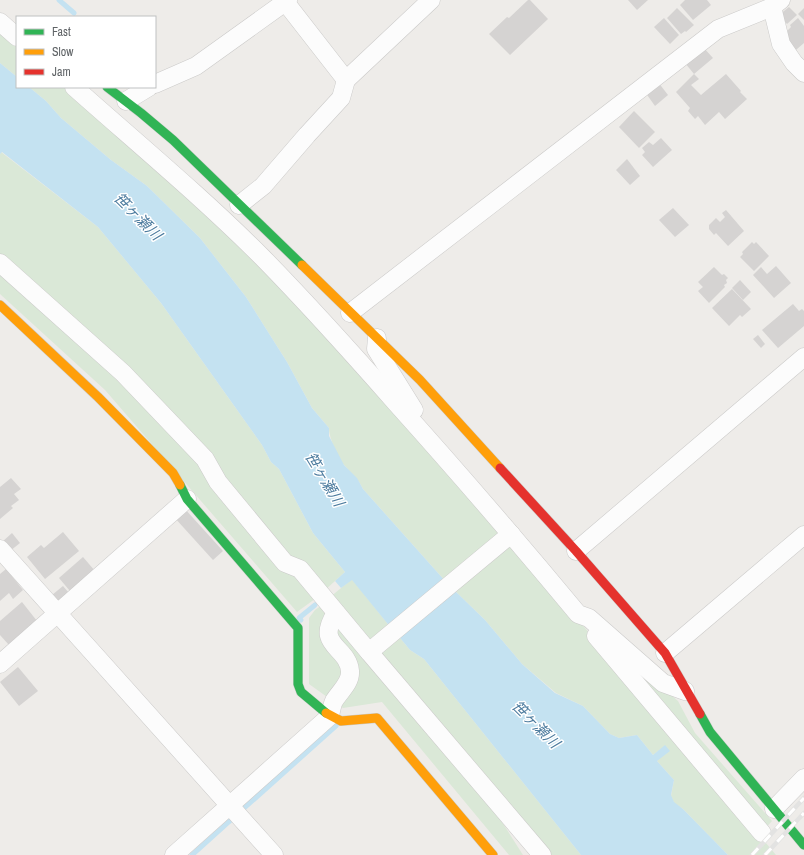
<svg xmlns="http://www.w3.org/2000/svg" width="804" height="855" viewBox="0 0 804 855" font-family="'Archivo Narrow','Noto Sans JP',sans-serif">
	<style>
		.green { fill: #dae8d7 }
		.water { fill: #c4e2f1 }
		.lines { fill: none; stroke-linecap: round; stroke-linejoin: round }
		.stream { stroke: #c4e2f1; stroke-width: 5 }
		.building { fill: #d5d3d2 }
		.street-casing { stroke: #cbcac9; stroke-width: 19 }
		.fast-casing { stroke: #cacac9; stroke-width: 10 }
		.slow-casing { stroke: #cacac9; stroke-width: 10 }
		.jam-casing { stroke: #cacac9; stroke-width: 10 }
		.street { stroke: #fcfcfc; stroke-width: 18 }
		.fast { stroke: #30b455; stroke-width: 9 }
		.slow { stroke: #ff9f0a; stroke-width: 9 }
		.jam { stroke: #e5322d; stroke-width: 9 }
		.rail-casing { stroke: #e3e3e2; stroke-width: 4.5 }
		.rail { stroke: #fff; stroke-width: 3; stroke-dasharray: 9; stroke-linecap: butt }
		.labels { text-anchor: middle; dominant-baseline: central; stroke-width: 3; stroke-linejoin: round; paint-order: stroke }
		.water-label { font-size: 15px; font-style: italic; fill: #4c7b9e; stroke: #fff }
	</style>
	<rect width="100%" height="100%" fill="#eeece9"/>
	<!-- green -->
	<g class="green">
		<polygon points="0,30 17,44 17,77 0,63"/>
		<path d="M29,87H66L259,260L505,533L446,582L363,489C357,477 353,476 345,466C338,459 329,438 329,428L312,408L287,362L246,297L200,238L147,186L111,160L61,118L46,101Z"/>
		<polygon points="1,152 98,227 161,303 262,445 271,462 279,469 313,533 345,572 324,591 287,559 220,480 0,258 0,154"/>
		<polygon points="0,267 121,375 319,596 297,612 105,390 0,294"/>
		<polygon points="511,540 776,855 728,855 683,809 674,803 671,796 674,780 657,761 665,746 653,755 637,735 619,738 610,734 583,706 556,693 522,664 485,620 452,588"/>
		<polygon points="352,579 391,628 369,646 329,598"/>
		<polygon points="325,603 346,673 330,699 309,684 309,618 315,610"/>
		<polygon points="337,621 499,811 502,822 523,855 509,855 382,702 343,708 337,704 350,684 336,638"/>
		<polygon points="396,633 410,650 424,659 581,855 546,855 374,651"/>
		<polygon points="604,636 678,701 695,733 772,821 764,830"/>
	</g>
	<!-- water -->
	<g class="water">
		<polygon points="0,63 17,77 17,87 29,87 46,101 61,118 111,160 147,186 200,238 246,297 287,362 312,408 329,428 329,436 344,465 357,478 363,489 446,582 391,628 352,580 341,588 335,581 345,572 313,533 279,469 271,462 262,445 161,303 98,227 2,152 0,154"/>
		<polygon points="452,588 485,620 522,664 555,693 583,706 610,734 619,738 637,735 653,755 665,745 670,751 657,761 674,780 671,795 674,802 683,809 728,855 581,855 424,659 410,650 396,633"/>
	</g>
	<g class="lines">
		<!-- stream -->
		<g class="stream">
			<polyline points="59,0 74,13"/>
			<polyline points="301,620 299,618 315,605"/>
			<polyline points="242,810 336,726"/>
			<polyline points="192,855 232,819"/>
		</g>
	</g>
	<!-- building -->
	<g class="building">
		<polygon points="528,0 530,0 548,19 510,55 489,34 507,17 509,18"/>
		<polygon points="628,0 648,0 637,10"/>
		<polygon points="685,0 707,0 711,5 693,20 680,5"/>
		<polygon points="789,7 797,15 787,24 779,15"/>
		<polygon points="677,8 694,25 686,32 685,31 681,34 667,18"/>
		<polygon points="804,8 804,20 798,14"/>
		<polygon points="664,18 679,35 670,44 654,27"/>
		<polygon points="798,18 804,26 804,43 790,55 782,36 791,27 790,25"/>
		<polygon points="703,47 713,58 694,74 685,63"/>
		<polygon points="694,74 699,79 691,85 701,95 726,74 741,91 740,92 747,99 725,119 719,112 705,125 698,116 695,119 688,111 690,108 676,92"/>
		<polygon points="658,82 668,95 655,106 645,92"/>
		<polygon points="634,111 655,132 639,148 619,127"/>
		<polygon points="661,138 672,150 653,167 642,155 645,152 642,148 649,142 653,145"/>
		<polygon points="627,159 640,176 630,185 616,170"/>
		<polygon points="673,208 689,225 675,237 659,220"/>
		<polygon points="726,210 744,231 728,246 716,233 714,235 709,229 709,225 716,218 720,222 725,217 722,213"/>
		<polygon points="752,242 754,244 756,242 769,256 754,271 740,257 743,254 742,252"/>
		<polygon points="776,266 791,283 774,298 753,275 761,267 767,274"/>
		<polygon points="714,267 722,275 724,274 728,278 726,280 727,283 724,285 725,287 709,303 698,291 703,287 698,282"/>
		<polygon points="740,280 751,292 743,300 732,288"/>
		<polygon points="732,289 751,309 742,317 740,315 729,326 712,308"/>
		<polygon points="793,304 799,311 802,309 804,311 804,326 778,348 762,330"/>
		<polygon points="758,335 765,344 761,348 753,339"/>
		<polygon points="11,478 21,489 14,494 19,500 11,506 13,508 0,519 0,487"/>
		<polygon points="184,508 223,551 213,560 174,517"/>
		<polygon points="63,532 79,551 45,579 27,557 41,545 44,548"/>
		<polygon points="12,533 20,543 10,551 2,542"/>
		<polygon points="83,557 95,571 70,591 59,578"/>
		<polygon points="6,569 23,590 13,599 9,593 0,601 0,574"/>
		<polygon points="63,586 69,593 58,602 52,595"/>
		<polygon points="22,602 37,621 9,645 0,635 0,621"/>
		<polygon points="18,667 38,691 19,706 0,682"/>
	</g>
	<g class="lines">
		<!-- street casing -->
		<g class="street-casing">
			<g id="street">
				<polyline points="772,7 781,44 794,63 804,73"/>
				<polyline points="0,22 17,37"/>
				<polyline points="346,80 431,0"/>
				<polyline points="155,84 196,66 288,0"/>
				<path d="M74,87C137,143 202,197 262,257C308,304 352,353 396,403C458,472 519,543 578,614L589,618L663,683L685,691"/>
				<polyline points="126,101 149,87"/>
				<polyline points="239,205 263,186 307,135 341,98 346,80 286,3"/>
				<polyline points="0,263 123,373 205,459 218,482 285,563 300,569 369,652 511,534"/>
				<polyline points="350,313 718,29 772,7 781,0"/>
				<polyline points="377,338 376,349 414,410"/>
				<polyline points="0,549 274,855"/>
				<polyline points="576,551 804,357"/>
				<polyline points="596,636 762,833"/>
				<polyline points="369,652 542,855"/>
				<polyline points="665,653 804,535"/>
				<polyline points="0,664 187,499"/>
				<polyline points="774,809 804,778"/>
				<path d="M174,855L330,716C331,711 332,705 334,701C340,691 351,683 350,671C348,646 314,646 336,613"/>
			</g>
		</g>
		<!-- fast casing -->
		<g class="fast-casing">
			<g id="fast">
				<polyline points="107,87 141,113 173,140 302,265"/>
				<polyline points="180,485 187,499 298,628 298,684 301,692 326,713"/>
				<polyline points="700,714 710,732 804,845"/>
			</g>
		</g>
		<!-- slow casing -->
		<g class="slow-casing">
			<g id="slow">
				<polyline points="302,265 420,380 500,468"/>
				<polyline points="0,305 98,397 173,473 180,485"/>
				<polyline points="326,713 341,721 377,718 493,855"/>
			</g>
		</g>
		<!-- jam casing -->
		<g class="jam-casing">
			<polyline id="jam" points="500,468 576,551 665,653 700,714"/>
		</g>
		<!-- street -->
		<use href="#street" class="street"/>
		<!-- fast -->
		<use href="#fast" class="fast"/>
		<!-- slow -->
		<use href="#slow" class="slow"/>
		<!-- jam -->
		<use href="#jam" class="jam"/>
		<!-- rail casing -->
		<g class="rail-casing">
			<g id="rail">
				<polyline points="752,855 804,798"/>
				<polyline points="765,855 804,813"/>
			</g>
		</g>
		<!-- rail -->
		<use href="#rail" class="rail"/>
	</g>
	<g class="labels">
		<!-- water labels -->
		<g class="water-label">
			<text transform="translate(138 216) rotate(45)">笹ヶ瀬川</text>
			<text transform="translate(325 479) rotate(59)">笹ヶ瀬川</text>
			<text transform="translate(536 724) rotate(45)">笹ヶ瀬川</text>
		</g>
	</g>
	<!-- legend -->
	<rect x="16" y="16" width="140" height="72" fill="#ffffff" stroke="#bfc1c2"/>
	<rect x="24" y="29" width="20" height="6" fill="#30b455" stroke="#bfc1c2"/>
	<text x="52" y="36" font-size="12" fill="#5f6366">Fast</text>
	<rect x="24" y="49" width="20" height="6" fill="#ff9f0a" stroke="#bfc1c2"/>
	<text x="52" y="56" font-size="12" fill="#5f6366">Slow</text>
	<rect x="24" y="69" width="20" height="6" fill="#e5322d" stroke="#bfc1c2"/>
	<text x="52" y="76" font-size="12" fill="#5f6366">Jam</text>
</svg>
